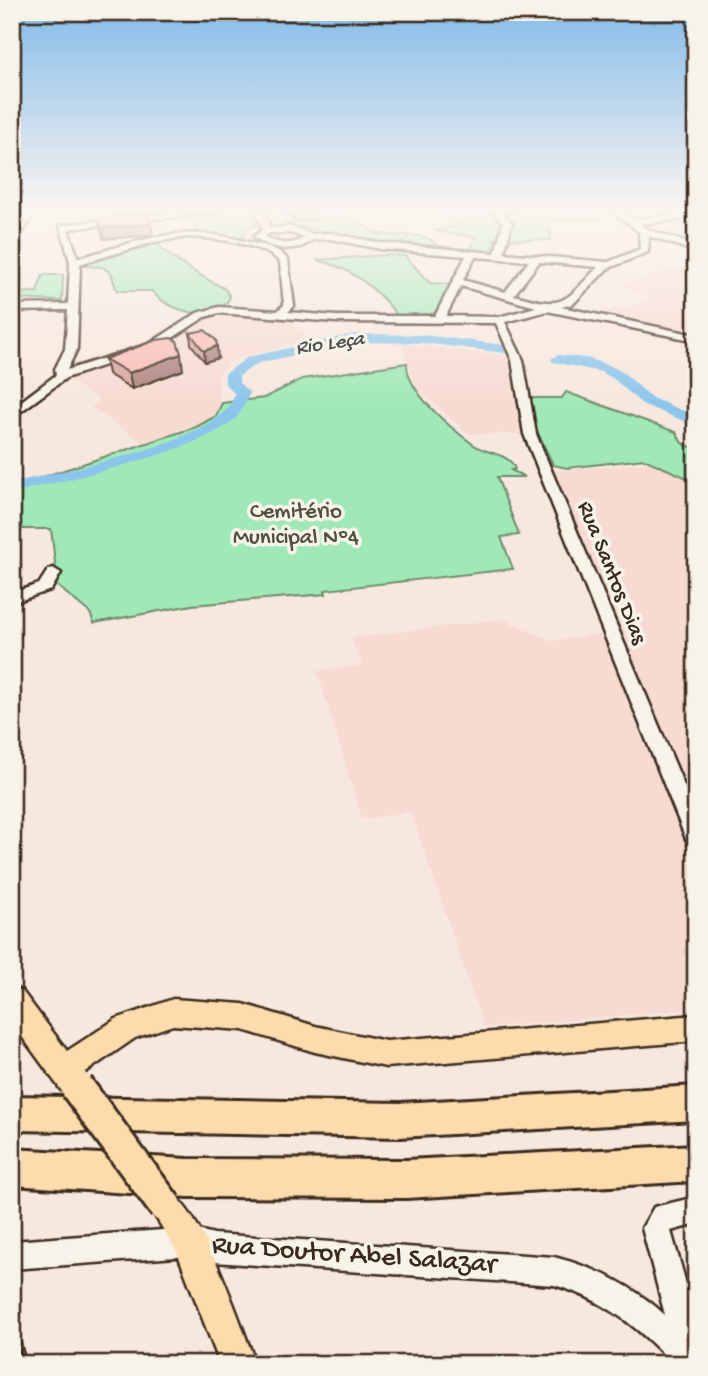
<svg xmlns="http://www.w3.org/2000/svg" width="708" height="1376" viewBox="0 0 708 1376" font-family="'Gochi Hand',sans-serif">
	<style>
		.built { fill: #f7dbd2 }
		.green { fill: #a0e9b7; stroke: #6e8a6a; stroke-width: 2 }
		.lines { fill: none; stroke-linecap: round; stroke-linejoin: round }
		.river { fill: #8cc5eb; fill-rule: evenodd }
		.minor-casing { stroke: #3b2a1e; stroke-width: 5 }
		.major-casing { stroke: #3b2a1e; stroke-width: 5 }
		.highway-casing { stroke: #3b2a1e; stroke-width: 6 }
		.minor { fill: #f7f3e8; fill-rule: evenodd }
		.major { fill: #fcdcac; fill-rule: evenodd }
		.highway { fill: #fcdcac; fill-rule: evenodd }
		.major-bridge-casing { stroke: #3b2a1e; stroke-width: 38; stroke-linecap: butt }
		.major-bridge { stroke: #fcdcac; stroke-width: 32 }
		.wall { fill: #d5a39c; stroke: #3b2a1e; stroke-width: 2 }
		.shaded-wall { fill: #ae847f; stroke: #3b2a1e; stroke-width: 2 }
		.building { fill: #f8bdb5; stroke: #3b2a1e; stroke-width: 2 }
		.labels { text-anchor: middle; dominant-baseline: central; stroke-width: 7; stroke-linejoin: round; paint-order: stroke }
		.far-water-label { font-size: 21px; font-style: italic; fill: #4f5151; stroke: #f7f3e8 }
		.park-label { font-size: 23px; fill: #4f503d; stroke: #f7f3e8 }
		.street-label { font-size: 23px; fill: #3b2a1e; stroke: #f7f3e8 }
		.near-street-label { font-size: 28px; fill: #3b2a1e; stroke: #f7f3e8 }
	</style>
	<rect width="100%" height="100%" fill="#f7e8de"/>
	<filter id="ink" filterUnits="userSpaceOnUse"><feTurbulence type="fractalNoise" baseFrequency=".0143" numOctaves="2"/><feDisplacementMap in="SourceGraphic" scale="14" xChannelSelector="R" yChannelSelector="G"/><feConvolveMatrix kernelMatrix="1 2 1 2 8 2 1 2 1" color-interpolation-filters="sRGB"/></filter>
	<g filter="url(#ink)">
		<!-- built -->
		<g class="built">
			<polygon points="621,212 696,212 696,234 644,229"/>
			<polygon points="332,239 368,248 392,250 388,255 356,260 322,247"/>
			<polygon points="696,264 696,338 585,316 653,300 621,284"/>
			<polygon points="229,313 295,318 292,326 304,331 304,342 246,355 227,363 218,377 219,408 212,417 186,430 147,446 91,407 98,401 96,398 67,379 153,351 205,319"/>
			<polygon points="402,344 517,357 521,434 467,434 416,387"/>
			<polygon points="653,463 696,481 696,1009 484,1028 411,812 362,819 317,671 363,665 350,638 503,619 552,641 619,632 551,471"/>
		</g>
		<!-- green -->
		<g class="green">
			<polygon points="251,212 256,225 243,232 245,242 200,233 188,217"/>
			<path d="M280,212C292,212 339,208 347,213C355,218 363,227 374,232C392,240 424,229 436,244C416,256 313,228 288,224Z"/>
			<polygon points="434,212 496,214 596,212 602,220 550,219 547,222 551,229 551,240 491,239 495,240 490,253 470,251 475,237 435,231 460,224"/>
			<path d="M154,237C161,256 207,279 225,289L230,297C217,326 166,311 152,291H117L111,273L102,267L82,266L83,261L141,238Z"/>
			<path d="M388,255L405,256L430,283L450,284L437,314L397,315C377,289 349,266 316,260Z"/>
			<polygon points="43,275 63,275 62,301 12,299 12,293 37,292"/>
			<path d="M407,363C406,392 452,429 474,445C487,454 510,453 515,469L511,470L525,477H497L519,535L501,537L513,569L325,590L326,594L192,605L94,623L90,613L54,583L56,570L51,529H23L18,518L12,514V487L196,427L216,416L222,403L264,398L302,379Z"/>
			<polygon points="566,392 676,432 682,443 696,449 696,482 644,459 567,468 553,465 528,411 530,398 562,398"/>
		</g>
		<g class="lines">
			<!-- river -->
			<g class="river">
				<path d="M354,334L423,335L513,346L520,350L513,354L423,343L354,342L258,363L239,376V383L250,393C246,401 243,410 237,417C203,452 63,480 12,493V483C72,468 177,451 224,412C230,408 232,400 235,394L225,384V374L248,357Z"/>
				<polygon points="558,355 586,358 611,366 624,373 652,398 696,416 696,426 642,404 614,379 601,372 553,362 551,359"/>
			</g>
			<!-- minor casing -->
			<g class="minor-casing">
				<g id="minor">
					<path d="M190,212H220L68,229L78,258C142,241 177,223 244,241C261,245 277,246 288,260L294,306L288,312L336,316H435L466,256L380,249L331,239L313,240L301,247L284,249L267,245L254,237L264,228L292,227L312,234L331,233L380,243L495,253L503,223L493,212H502L512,223L504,253L608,262L640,249L639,232L614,212H624L634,219L696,212V218L640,224L647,229L696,246V252L649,236L648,252L607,269L573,304L561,307L696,335V341L547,311L505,322L523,360L536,434L696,814V847L689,845L686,839L524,434L512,360L496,323L336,322L219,313L205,317L157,348L66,378L12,418V408L56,375L55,369L65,349L68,310L12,311V305L68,304L70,262L60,225ZM269,233H291L304,238C291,246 278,244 265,237ZM187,237C213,238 262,243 280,262L284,305L277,311L219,307L197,313L149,344L67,370L77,349L80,264L155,242ZM475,257L529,261L505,292L463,280ZM539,262L598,267C562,304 566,309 514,295ZM461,286L536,307L499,317L446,316Z"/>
					<polygon points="53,568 61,573 51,590 12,603 12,593 39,584 48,570"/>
					<path d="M696,1197V1224L671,1231L695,1315L689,1338L696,1345V1364H673C638,1327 604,1299 554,1285L214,1262L190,1256L12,1269V1241L190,1228L214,1234L554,1257C596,1268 633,1285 665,1315L642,1228L654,1207Z"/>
				</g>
			</g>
			<!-- major casing -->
			<g class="major-casing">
				<g id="major">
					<polygon points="25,212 35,212 16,243 12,244 12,232"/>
					<polygon points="256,212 266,212 271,232 263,232"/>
					<polygon points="12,988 22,991 67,1051 116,1019 173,999 243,1004 315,1026 386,1041 696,1015 696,1041 386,1067 315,1052 243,1030 173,1025 135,1038 83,1074 86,1080 81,1090 71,1094 61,1090 12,1023"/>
					<path d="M165,1190C203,1206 240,1324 256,1364H220L177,1252L149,1206L154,1195Z"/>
				</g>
			</g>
			<!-- highway casing -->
			<g class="highway-casing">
				<g id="highway">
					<polygon points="696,1086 696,1120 400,1137 12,1130 12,1096 400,1103"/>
					<polygon points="696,1145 696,1181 406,1198 188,1197 12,1185 12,1149 188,1159 406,1160"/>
				</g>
			</g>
			<!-- minor -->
			<use href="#minor" class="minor"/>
			<!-- major -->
			<use href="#major" class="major"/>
			<!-- highway -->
			<use href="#highway" class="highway"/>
			<!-- major-bridge casing -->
			<g class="major-bridge-casing">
				<polyline id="major-bridge" points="77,1087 165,1206"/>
			</g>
			<!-- major-bridge -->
			<use href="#major-bridge" class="major-bridge"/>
		</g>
		<!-- wall -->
		<g class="wall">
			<polygon points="284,212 316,212 316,220 295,222"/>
			<polygon points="98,218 153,235 104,239 100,228"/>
			<polygon points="190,333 218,358 205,362 191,344"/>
			<polygon points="105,359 183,370 132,389 108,374"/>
		</g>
		<!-- shaded-wall -->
		<g class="shaded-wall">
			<polygon points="295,212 316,212 316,220 295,222"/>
			<polygon points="151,224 153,235 104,239 102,228"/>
			<polygon points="217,346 218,358 205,362 204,351"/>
			<polygon points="181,354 183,370 132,389 129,373"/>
			<polygon points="12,1311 27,1364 23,1364 12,1324"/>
		</g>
		<!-- building -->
		<g class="building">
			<polygon points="146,213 151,224 102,228 98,218"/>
			<polygon points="205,330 216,340 217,346 204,351 190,333"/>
			<polygon points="171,338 177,341 181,354 129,373 105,359 156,340"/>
			<polygon points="12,1324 23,1364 12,1364"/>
		</g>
	</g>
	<!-- sky -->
	<linearGradient id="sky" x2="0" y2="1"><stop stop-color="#83bbe9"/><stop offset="0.52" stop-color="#fbf5f0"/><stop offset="1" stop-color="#fbf5f0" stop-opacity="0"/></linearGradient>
	<rect width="708" height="405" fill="url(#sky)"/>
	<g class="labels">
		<!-- far-water labels -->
		<g class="far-water-label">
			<text transform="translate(330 345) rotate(-8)">Rio Leça</text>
		</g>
		<!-- park labels -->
		<g class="park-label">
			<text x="296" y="512">Cemitério<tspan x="296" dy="26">Municipal Nº4</tspan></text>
		</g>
		<!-- street labels -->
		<g class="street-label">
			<text transform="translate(611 573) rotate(68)">Rua Santos Dias</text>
		</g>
		<!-- near-street labels -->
		<g class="near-street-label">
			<text transform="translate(354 1256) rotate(4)">Rua Doutor Abel Salazar</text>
		</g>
	</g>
	<!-- margin -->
	<rect width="708" height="1376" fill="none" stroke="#f7f3e8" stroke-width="42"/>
	<rect x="21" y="21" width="666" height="1334" fill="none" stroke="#3b2a1e" stroke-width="2.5" filter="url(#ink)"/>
</svg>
